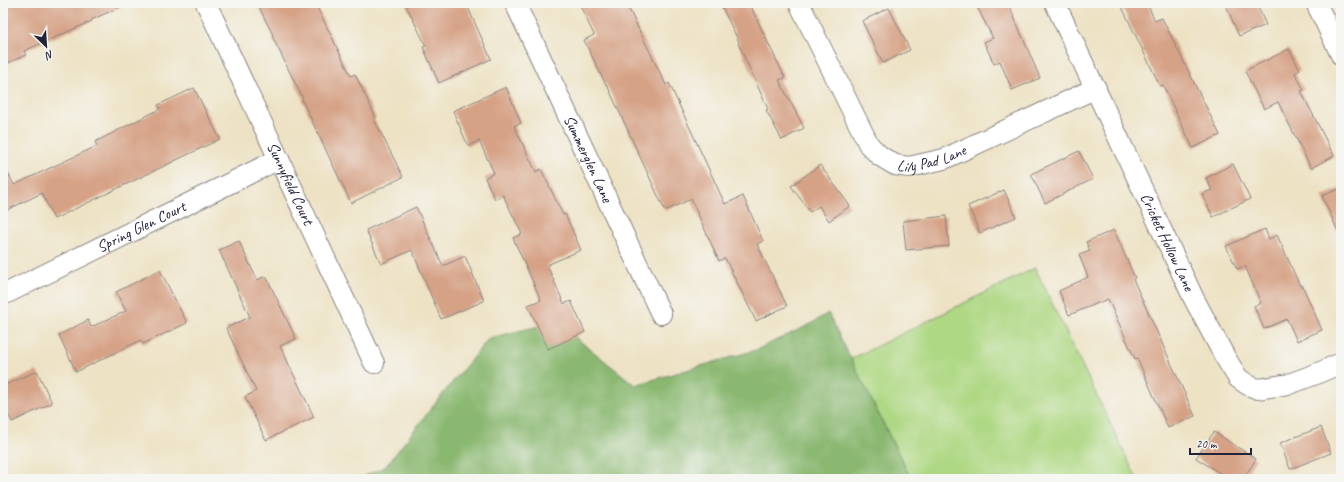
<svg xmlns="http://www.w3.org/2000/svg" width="1344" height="482" viewBox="0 0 1344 482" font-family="Caveat,sans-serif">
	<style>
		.green { fill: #aed883; stroke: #687d5f }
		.forest { fill: #8ab871; stroke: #566d56 }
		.building { fill: #d6a286 }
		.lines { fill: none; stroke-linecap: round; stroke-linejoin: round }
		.minor-casing { stroke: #888280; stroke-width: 22 }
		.minor { stroke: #fff; stroke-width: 20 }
		.labels { text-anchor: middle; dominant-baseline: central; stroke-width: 3; stroke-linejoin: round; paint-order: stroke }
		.street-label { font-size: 16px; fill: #22223b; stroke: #f6f6f2 }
	</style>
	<rect width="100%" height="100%" fill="#f6f6f2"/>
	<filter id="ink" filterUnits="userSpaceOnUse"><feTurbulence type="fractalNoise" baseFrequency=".025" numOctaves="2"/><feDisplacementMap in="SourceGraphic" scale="8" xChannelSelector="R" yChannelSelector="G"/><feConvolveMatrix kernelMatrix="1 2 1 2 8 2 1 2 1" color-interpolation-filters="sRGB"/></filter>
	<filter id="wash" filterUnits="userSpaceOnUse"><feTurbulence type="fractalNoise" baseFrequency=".012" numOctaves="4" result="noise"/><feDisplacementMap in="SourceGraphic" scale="16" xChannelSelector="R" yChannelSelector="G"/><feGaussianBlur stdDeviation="0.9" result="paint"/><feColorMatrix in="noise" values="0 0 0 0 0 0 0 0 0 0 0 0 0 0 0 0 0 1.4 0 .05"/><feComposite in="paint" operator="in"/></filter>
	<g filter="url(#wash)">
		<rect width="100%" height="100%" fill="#ede2c4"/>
		<!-- green -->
		<polygon class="green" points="1035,268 1137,479 911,479 851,359"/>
		<!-- forest -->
		<polygon class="forest" points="828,313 911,479 358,479 386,466 437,401 489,338 556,322 635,385 756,350 811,324"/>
		<g id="blocks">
			<!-- building -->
			<g class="building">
				<polygon points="3,3 129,3 91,20 92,21 24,51 26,55 3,65"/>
				<polygon points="257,3 315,3 351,76 355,74 376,118 374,119 403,177 351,203 302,100 303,99 272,36 273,35"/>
				<polygon points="405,3 466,3 491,59 439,83 423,47 426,46"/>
				<polygon points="579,3 626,3 666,85 669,83 725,204 743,196 763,241 757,244 787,306 756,321 725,258 719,261 691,199 665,211 607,85 606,85 584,40 594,35"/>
				<polygon points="720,3 749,3 785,78 779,80 804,128 782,140 766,110 768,109 738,43 739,42"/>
				<polygon points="975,3 1008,3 1040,78 1012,90 1000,61 994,64 984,42 993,38"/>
				<polygon points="1120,3 1147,3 1155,21 1162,18 1220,135 1193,148 1163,85 1160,86"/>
				<polygon points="1225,3 1256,3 1266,25 1239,36"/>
				<polygon points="889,8 910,50 883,63 862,21"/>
				<polygon points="1289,49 1300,70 1295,73 1304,90 1301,91 1334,156 1311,168 1278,102 1264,109 1245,71"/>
				<polygon points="506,87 521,123 514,126 536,172 541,169 563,215 565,214 581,250 547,265 564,304 571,301 585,332 548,349 528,305 541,300 513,238 522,234 503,195 495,199 485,178 494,173 479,141 468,146 453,111"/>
				<polygon points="194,88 220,139 54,219 42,193 3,212 3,163 14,185 97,146 95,142 160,109 158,105"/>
				<polygon points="1079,151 1093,179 1045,203 1031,174"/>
				<polygon points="1233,164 1250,199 1213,217 1202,194 1212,190 1206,178"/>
				<polygon points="820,165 850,206 829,221 819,206 810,212 791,186"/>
				<polygon points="1341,188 1341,238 1322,196"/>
				<polygon points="1004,190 1016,217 980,233 968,206"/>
				<polygon points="416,207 443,266 465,256 484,301 441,319 412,250 381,264 366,230"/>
				<polygon points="946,216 949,246 906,250 903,221"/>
				<polygon points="1265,229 1269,239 1277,235 1300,286 1302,285 1322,330 1297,341 1287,319 1264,329 1254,306 1261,303 1245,266 1237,269 1226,246"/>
				<polygon points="1114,230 1135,278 1133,279 1195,416 1168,428 1137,358 1135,359 1108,299 1069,315 1059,291 1088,277 1079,255 1090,251 1086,242"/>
				<polygon points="239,241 257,280 266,276 296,339 280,346 314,417 266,440 245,397 256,391 226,328 250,317 219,250"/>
				<polygon points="160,270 187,323 143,344 141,340 76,372 59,335 88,320 91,327 126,311 116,292"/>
				<polygon points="37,371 52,403 12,422 3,403 3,386"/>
				<polygon points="1321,427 1331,453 1290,469 1280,443"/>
				<polygon points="1214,432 1256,459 1243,479 1229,479 1196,458"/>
			</g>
		</g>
	</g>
	<g filter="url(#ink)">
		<use href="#blocks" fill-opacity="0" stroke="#888280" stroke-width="1"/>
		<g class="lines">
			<!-- minor casing -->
			<g class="minor-casing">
				<g id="minor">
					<path id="s1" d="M206,3L374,363"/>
					<path id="s2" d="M515,3L661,314"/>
					<path id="s3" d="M799,3L869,145L880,156L895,165L909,167L944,159L1096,88"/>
					<path id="s4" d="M1055,3L1194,299L1225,357L1238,378L1248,385L1258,389L1289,384L1316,374L1341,363"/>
					<polyline points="1316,3 1341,55"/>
					<path id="s5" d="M3,295L279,159"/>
				</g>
			</g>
			<!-- minor -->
			<use href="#minor" class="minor"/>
		</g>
	</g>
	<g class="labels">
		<!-- street labels -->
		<g class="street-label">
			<text stroke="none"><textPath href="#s3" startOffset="229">Lily Pad Lane</textPath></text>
			<text stroke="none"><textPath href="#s2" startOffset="172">Summerglen Lane</textPath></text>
			<text stroke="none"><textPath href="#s1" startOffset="199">Sunnyfield Court</textPath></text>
			<text stroke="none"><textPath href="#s5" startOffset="154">Spring Glen Court</textPath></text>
			<text stroke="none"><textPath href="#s4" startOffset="264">Cricket Hollow Lane</textPath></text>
		</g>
	</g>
	<!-- margin -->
	<rect width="1344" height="482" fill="none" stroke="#f6f6f2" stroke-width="16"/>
	<!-- north arrow -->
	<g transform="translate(46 46) rotate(155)" stroke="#f6f6f2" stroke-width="3" paint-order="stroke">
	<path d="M0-3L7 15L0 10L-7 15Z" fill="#22223b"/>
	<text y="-6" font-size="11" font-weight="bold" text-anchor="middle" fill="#22223b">N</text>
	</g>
	<!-- scale -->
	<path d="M1190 448v6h61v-6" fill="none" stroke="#22223b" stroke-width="2"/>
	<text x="1196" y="448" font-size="12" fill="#22223b" stroke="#f6f6f2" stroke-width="3" paint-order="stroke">20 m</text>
</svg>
